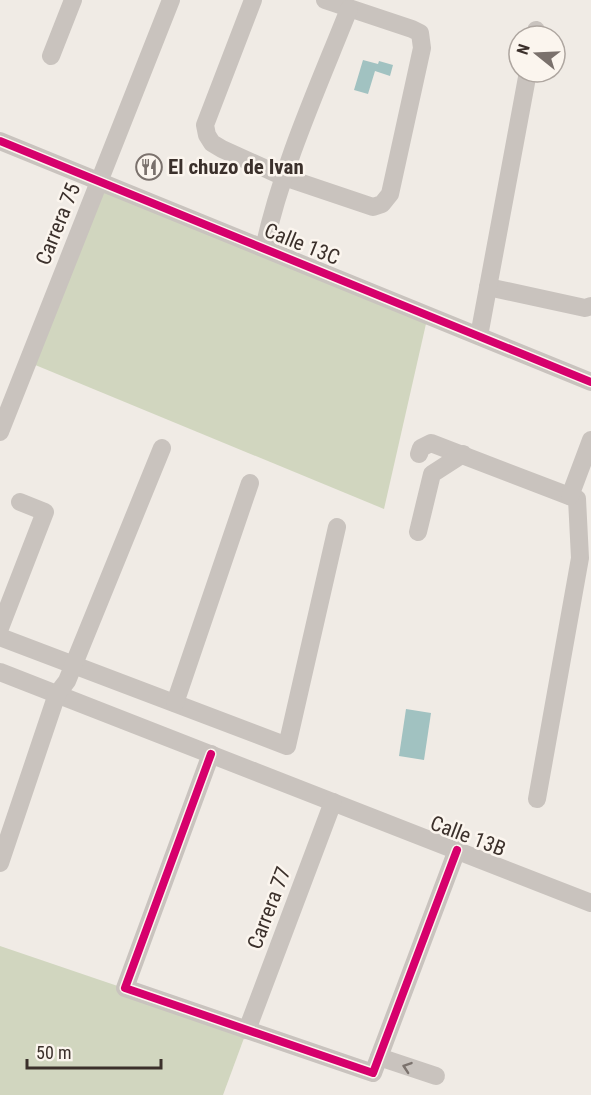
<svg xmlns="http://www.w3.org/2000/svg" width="591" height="1095" viewBox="0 0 591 1095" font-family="'Roboto Condensed',sans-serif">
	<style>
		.green { fill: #d1d6bf }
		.water { fill: #a1c2c1 }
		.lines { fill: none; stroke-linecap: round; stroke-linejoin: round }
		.minor { stroke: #c9c3be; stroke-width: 18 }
		.cycleway-casing { stroke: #fbf5ee; stroke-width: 11 }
		.cycleway { stroke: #d6006c; stroke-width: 8 }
		.oneway { stroke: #7b726d }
		.labels { text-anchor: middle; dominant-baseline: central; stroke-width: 5; stroke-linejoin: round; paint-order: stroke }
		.poi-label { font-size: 21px; font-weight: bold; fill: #3b302b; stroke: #fbf5ee; text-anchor: start }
		.street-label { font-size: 21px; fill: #3b302b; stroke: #fbf5ee }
	</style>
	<rect width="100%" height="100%" fill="#f0ebe5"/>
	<!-- green -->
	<g class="green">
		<polygon points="99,181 428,315 384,509 28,362"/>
		<polygon points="0,946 247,1030 223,1095 0,1095"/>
	</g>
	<!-- water -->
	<g class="water">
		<polygon points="363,60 378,64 379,61 393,65 390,76 375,71 368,94 354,90"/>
		<polygon points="406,709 431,713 424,760 399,756"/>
	</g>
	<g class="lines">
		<!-- minor -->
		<g class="minor">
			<polyline points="253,0 205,125 207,135 212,143 222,149 284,177 373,207 382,204 390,194 422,48 420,33 412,29 325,0"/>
			<polyline points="535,36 536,30"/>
			<polyline points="51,56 73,0"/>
			<polyline points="0,141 591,382"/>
			<path d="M264,248C282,166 318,87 349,9"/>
			<polyline points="488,287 585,308 591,306"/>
			<polyline points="479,336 528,72"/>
			<polyline points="0,432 171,0"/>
			<polyline points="419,454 421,448 431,443 577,499 580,558 537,799"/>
			<polyline points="570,496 591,440"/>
			<polyline points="418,532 432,474 463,454"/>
			<polyline points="0,628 45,512 20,502"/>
			<polyline points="0,637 287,746 337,527"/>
			<polyline points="0,672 591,903"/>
			<polyline points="175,703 250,483"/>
			<polyline points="211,754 125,988 373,1073 457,850"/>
			<polyline points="0,863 57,694 67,681 162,448"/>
			<polyline points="247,1030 333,802"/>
			<polyline points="379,1057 436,1076"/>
		</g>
		<!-- cycleway casing -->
		<g class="cycleway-casing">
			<g id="cycleway">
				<polyline points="0,141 591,382"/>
				<polyline points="211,754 125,988 373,1073 457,850"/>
			</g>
		</g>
		<!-- cycleway -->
		<use href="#cycleway" class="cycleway"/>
	</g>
	<!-- one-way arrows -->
	<defs><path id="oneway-chevron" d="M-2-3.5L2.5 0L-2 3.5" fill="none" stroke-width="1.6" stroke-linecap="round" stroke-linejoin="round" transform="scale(1.5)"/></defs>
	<use class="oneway" href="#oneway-chevron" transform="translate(407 1067) rotate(-161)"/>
	<!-- icons -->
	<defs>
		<g id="restaurant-ring" transform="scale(1.35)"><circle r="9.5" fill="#fbf5ee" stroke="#7a716c" stroke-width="1.5"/><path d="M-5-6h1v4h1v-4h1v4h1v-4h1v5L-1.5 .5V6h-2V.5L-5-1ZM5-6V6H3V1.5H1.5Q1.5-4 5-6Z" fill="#7a716c"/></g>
	</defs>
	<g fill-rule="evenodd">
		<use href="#restaurant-ring" x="149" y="167"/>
	</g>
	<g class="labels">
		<!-- poi labels -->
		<g class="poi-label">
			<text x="168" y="167">El chuzo de Ivan</text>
		</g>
		<!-- street labels -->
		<g class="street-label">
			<text transform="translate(58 224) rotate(-68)">Carrera 75</text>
			<text transform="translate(302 244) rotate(22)">Calle 13C</text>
			<text transform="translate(468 836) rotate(21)">Calle 13B</text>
			<text transform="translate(269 908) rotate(-69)">Carrera 77</text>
		</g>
	</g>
	<!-- north arrow -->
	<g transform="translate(537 54) rotate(288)"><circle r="28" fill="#fbf5ee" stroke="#aea6a0" stroke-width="1.5"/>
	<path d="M0-4.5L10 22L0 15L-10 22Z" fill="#7a716c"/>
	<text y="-9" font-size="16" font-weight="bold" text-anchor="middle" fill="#3b302b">N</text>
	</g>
	<!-- scale -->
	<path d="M27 1059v9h134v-9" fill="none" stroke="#3b302b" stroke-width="3"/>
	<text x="36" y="1059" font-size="18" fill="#3b302b" stroke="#fbf5ee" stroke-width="4.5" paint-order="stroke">50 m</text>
</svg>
